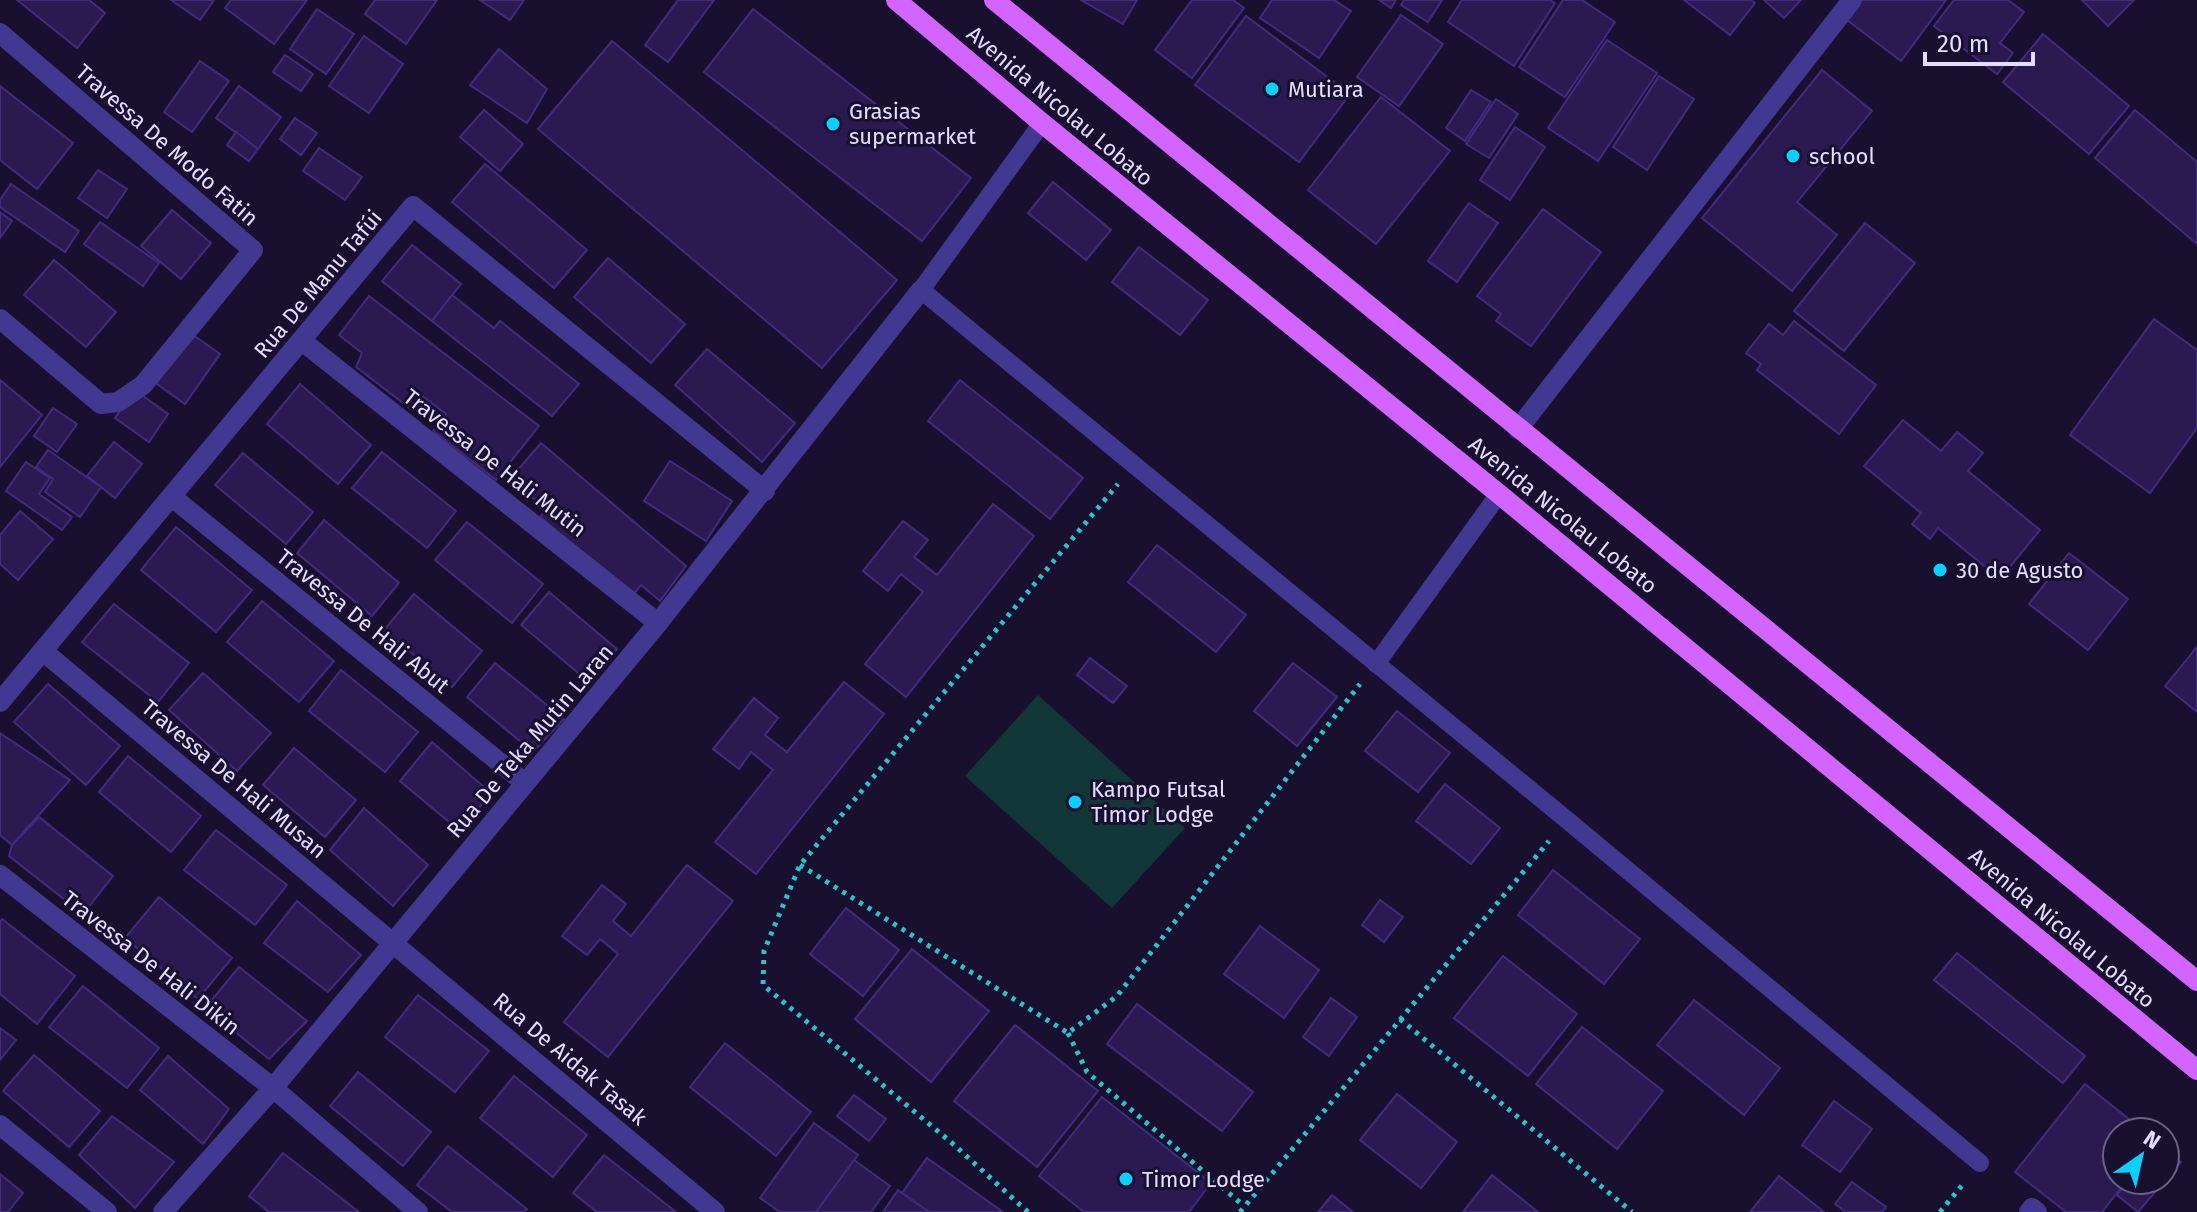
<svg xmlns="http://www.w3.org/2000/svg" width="2197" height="1212" viewBox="0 0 2197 1212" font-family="'Fira Sans',sans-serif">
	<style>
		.green { fill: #123739 }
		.building { fill: #2a1a51; stroke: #422a7f; stroke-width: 2 }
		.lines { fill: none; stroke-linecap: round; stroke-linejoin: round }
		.path { stroke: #27c4c9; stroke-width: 5; stroke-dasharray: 4 6; stroke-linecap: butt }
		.service { stroke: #423791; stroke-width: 18 }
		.minor { stroke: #423791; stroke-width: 20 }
		.primary { stroke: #d364ff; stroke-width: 20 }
		.poi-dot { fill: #09d0ff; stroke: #18102e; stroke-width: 3 }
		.labels { text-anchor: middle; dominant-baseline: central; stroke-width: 6; stroke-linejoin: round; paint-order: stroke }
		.poi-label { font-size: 22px; fill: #e4ddff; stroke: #18102e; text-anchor: start }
		.street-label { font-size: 22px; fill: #e4ddff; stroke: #18102e }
	</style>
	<rect width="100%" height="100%" fill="#18102e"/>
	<!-- green -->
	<polygon class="green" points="1038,695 1185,828 1112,908 965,776"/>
	<!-- building -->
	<g class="building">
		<polygon points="17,0 89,0 105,13 77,48"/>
		<polygon points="171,0 214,0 200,20"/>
		<polygon points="231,0 307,0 274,44 225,8"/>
		<polygon points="375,0 437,0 406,44 365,14"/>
		<polygon points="480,0 524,0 510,20"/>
		<polygon points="678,0 714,0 668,62 645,45"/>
		<polygon points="1081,0 1137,0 1123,24"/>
		<polygon points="1192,0 1233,0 1244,8 1192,78 1155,50"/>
		<polygon points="1272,0 1334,0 1351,11 1319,58 1260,18"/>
		<polygon points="1379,0 1396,0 1391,8"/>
		<polygon points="1404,0 1442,0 1428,22 1401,5"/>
		<polygon points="1462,0 1550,0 1555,3 1514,66 1448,22"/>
		<polygon points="1563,0 1582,0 1615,22 1565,97 1519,67"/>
		<polygon points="1684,0 1751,0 1755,3 1730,35"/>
		<polygon points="1764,0 1801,0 1784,18"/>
		<polygon points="1862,0 1946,0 1901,61 1847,20"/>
		<polygon points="1954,0 2008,0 2024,12 2000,43 2013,53 1997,74 1934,26"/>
		<polygon points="2082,0 2134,0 2108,26"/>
		<polygon points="317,9 354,34 326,74 290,49"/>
		<polygon points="753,9 971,178 922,241 704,72"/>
		<polygon points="1401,15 1443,44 1399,106 1357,77"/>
		<polygon points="1246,16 1350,94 1299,162 1195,85"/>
		<polygon points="2043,34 2129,106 2089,154 2003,82"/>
		<polygon points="364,36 403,64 369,113 329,86"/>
		<polygon points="1607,40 1657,73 1598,161 1548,128"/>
		<polygon points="612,41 897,280 822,368 538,129"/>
		<polygon points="499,49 547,89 527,123 470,85"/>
		<polygon points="285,55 313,74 301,91 273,72"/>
		<polygon points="200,61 229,81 192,132 164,112"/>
		<polygon points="1822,70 1872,111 1797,202 1837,235 1792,291 1702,218"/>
		<polygon points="1659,76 1694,99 1647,170 1613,147"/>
		<polygon points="0,86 73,143 37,189 0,160"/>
		<polygon points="239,86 281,117 258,149 216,118"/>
		<polygon points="1471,90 1491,102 1465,141 1446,128"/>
		<polygon points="1381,97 1450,151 1376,244 1308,190"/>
		<polygon points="1496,99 1518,114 1489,158 1466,144"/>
		<polygon points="484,110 523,144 500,171 460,137"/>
		<polygon points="2135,110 2197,162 2197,244 2095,158"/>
		<polygon points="295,118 317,133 301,155 280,139"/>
		<polygon points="1515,127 1545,147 1510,200 1480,180"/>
		<polygon points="236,132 258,149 249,161 227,145"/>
		<polygon points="319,148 362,177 345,200 303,171"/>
		<polygon points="485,164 587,250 554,288 452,202"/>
		<polygon points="98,170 127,189 107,218 78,198"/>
		<polygon points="1053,182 1111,230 1086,260 1028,213"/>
		<polygon points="11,184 79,231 65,252 0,207 0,200"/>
		<polygon points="1469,203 1498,223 1457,282 1428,261"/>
		<polygon points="1543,209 1601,252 1531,346 1496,321 1501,314 1477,296"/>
		<polygon points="172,210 211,243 181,279 141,246"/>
		<polygon points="0,212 12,221 0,238"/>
		<polygon points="100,222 159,263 143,286 84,244"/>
		<polygon points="1865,223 1915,263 1844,351 1794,311"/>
		<polygon points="412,245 461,284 432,321 382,281"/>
		<polygon points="1139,247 1208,300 1180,335 1112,282"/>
		<polygon points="608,258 685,324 651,363 574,297"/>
		<polygon points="54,260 116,312 86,347 24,295"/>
		<polygon points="452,295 494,328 500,321 579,384 552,416 432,321"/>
		<polygon points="369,296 539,426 496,480 433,431 446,414 421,395 411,409 356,367 362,353 339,335"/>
		<polygon points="2154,319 2197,350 2197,428 2150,493 2070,435"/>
		<polygon points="1794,321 1876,385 1839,434 1757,370 1761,364 1746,353 1769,324 1783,335"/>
		<polygon points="189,332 220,354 185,404 154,382"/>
		<polygon points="707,349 795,423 762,462 675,385"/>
		<polygon points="0,380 42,415 0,467"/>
		<polygon points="960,380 1083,478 1050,519 928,421"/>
		<polygon points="300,384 371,445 338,484 267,424"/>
		<polygon points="135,390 168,414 149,442 115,418"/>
		<polygon points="53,408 77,424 57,452 34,436"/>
		<polygon points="1903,420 1941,451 1957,432 1983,453 1968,471 2040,530 2000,579 1938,528 1930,539 1912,524 1921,513 1864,466"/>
		<polygon points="114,442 142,464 115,498 87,476"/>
		<polygon points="541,443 686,566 660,601 641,585 633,595 540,517 546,509 510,479"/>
		<polygon points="48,450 101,487 80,517 45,492 53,479 36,467"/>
		<polygon points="382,452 456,511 427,548 352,488"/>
		<polygon points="243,453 313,512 286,544 215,485"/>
		<polygon points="670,461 732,501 706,541 644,501"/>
		<polygon points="26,462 50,478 39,494 72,517 62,530 6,491"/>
		<polygon points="993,504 1034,536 906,697 865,664 923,592 901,574 888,591 863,571 903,521 928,540 914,557 937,575"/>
		<polygon points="20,511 53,539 18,580 0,564 0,535"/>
		<polygon points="324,520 399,583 372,616 297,553"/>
		<polygon points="467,522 543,584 512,623 435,560"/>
		<polygon points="176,527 252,590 216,632 141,570"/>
		<polygon points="1157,545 1246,615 1216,652 1128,582"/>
		<polygon points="2069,553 2128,599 2088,650 2029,604"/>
		<polygon points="549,592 617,649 589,682 521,625"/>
		<polygon points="414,594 482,651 452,687 384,630"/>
		<polygon points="262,601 334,661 299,702 227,642"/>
		<polygon points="114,604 189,663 158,702 82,642"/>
		<polygon points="2197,647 2197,712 2165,686"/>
		<polygon points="1090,658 1127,686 1113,703 1077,675"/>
		<polygon points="495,663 564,719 533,752 467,697"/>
		<polygon points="1293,663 1337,697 1297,746 1254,711"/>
		<polygon points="341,670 418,732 385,772 309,711"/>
		<polygon points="203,673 271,733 237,771 169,710"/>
		<polygon points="844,682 884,714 756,874 715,842 773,770 751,752 739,769 713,749 754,698 778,718 765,735 787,752"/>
		<polygon points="48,684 120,746 86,785 14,722"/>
		<polygon points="1397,711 1450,753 1418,792 1365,751"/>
		<polygon points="0,733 70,780 12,845 0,835"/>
		<polygon points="432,742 491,793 460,831 400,781"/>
		<polygon points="294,748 356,800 325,837 263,785"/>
		<polygon points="128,756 201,816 171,852 99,792"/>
		<polygon points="1445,784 1500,828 1471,864 1416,821"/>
		<polygon points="364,808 428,865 393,906 330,850"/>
		<polygon points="39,817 113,876 83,914 9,856 12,845"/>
		<polygon points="216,830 287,885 255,925 184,870"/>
		<polygon points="687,865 733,901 608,1057 564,1022 618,954 600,939 587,955 562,936 602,885 626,904 613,921 631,936"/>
		<polygon points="1553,870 1640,939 1604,984 1518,915"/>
		<polygon points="159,897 232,958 198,999 125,938"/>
		<polygon points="1380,900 1403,917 1384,942 1362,925"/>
		<polygon points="297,901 361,955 328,992 264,943"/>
		<polygon points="846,908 899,950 863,996 810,954"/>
		<polygon points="2,919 75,976 37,1024 0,994 0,922"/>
		<polygon points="1260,926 1319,970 1284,1018 1224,974"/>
		<polygon points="912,949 989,1011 931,1082 855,1019"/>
		<polygon points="1957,953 2085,1056 2063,1083 1934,980"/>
		<polygon points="1503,956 1577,1014 1528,1076 1454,1018"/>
		<polygon points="239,967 307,1021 269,1059 205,1008"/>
		<polygon points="83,986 159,1048 127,1088 49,1027"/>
		<polygon points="418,995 489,1051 455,1092 385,1037"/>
		<polygon points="1331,998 1357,1017 1329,1056 1303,1037"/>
		<polygon points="1694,1000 1780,1068 1744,1115 1657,1045"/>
		<polygon points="1137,1004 1253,1092 1222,1131 1107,1044"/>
		<polygon points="1015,1025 1098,1091 1037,1167 954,1101"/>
		<polygon points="1582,1027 1663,1091 1617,1149 1536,1084"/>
		<polygon points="0,1028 16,1040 0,1060"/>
		<polygon points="725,1043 811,1112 776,1156 690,1087"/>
		<polygon points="34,1055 100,1111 69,1147 3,1091"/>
		<polygon points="168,1056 229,1109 203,1144 140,1090"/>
		<polygon points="358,1072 431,1132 403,1166 330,1106"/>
		<polygon points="514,1076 587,1135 553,1177 480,1118"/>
		<polygon points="2085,1084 2145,1132 2117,1132 2117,1180 2127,1180 2102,1212 2066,1212 2015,1172"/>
		<polygon points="1397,1094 1457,1142 1421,1188 1360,1140"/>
		<polygon points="854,1095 886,1119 869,1141 837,1116"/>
		<polygon points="1102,1097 1211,1183 1189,1212 1084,1212 1039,1176"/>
		<polygon points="1834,1101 1872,1129 1840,1172 1802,1145"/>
		<polygon points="112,1116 174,1162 135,1208 79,1155"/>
		<polygon points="814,1123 858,1155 816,1212 780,1212 760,1198"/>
		<polygon points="448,1146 527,1209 524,1212 452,1212 417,1185"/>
		<polygon points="2165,1150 2181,1162 2138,1212 2117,1195 2129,1180 2165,1180"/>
		<polygon points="283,1153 359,1212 269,1212 249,1196"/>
		<polygon points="604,1155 676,1212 597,1212 573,1193"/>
		<polygon points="927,1158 1003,1212 929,1212 902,1193"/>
		<polygon points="854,1160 890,1186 871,1212 816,1212"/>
		<polygon points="0,1174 23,1193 8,1212 0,1212"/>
		<polygon points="1492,1175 1538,1212 1463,1212"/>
		<polygon points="1779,1176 1824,1212 1750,1212"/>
		<polygon points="1852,1182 1886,1207 1882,1212 1846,1212 1835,1204"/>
		<polygon points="898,1190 902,1193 929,1212 883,1212"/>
		<polygon points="1332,1195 1353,1212 1318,1212"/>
	</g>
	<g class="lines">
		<!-- path -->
		<g class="path">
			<polyline points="800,865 1068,1033 1117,996 1360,684"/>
			<polyline points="1400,1019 1632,1212"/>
			<polyline points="1068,1033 1087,1072 1244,1206"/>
			<polyline points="1028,1212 952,1143 763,985 764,951 800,865 1118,484"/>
			<polyline points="1240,1212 1549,841"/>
			<polyline points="1940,1212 1964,1183"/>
		</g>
		<!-- service -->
		<g class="service">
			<polyline points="1042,123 921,290 1567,820 1980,1163"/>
			<polyline points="1376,664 1499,494"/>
		</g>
		<!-- minor -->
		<g class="minor">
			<polyline points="0,33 253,250 143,385 118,402 101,404 0,319"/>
			<polyline points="302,341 658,623"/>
			<polyline points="1518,429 1852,0"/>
			<polyline points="172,497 525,783"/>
			<polyline points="44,652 715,1212"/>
			<polyline points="0,702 413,206 765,491"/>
			<polyline points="0,875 273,1088 418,1212"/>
			<polyline points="0,1125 107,1212"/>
			<polyline points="163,1212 273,1088 658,623 921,290"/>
			<polyline points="2029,1212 2032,1208 2037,1212"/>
		</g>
		<!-- primary -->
		<g class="primary">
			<polyline points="896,0 1042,123 1499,494 2197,1070"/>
			<polyline points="994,0 2197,981"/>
		</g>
	</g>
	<!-- markers -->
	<g class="poi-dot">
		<circle cx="1272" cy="89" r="8"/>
		<circle cx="833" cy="124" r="8"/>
		<circle cx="1793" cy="156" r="8"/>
		<circle cx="1940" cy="570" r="8"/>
		<circle cx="1075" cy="802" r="8"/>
		<circle cx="1126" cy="1179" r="8"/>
	</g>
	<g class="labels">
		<!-- poi labels -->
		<g class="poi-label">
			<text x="1288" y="89">Mutiara</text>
			<text x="849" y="111">Grasias<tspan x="849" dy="25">supermarket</tspan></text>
			<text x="1809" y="156">school</text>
			<text x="1956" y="570">30 de Agusto</text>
			<text x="1091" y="789">Kampo Futsal<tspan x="1091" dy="25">Timor Lodge</tspan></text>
			<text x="1142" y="1179">Timor Lodge</text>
		</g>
		<!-- street labels -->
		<g class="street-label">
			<text transform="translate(1060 106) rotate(40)">Avenida Nicolau Lobato</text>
			<text transform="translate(167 145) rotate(41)">Travessa De Modo Fatin</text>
			<text transform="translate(318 284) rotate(-50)">Rua De Manu Tafúi</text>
			<text transform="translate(495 463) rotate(38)">Travessa De Hali Mutin</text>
			<text transform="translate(1563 515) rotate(39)">Avenida Nicolau Lobato</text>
			<text transform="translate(363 621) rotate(39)">Travessa De Hali Abut</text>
			<text transform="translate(530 741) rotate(-50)">Rua De Teka Mutin Laran</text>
			<text transform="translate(234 779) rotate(40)">Travessa De Hali Musan</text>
			<text transform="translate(2062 928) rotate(40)">Avenida Nicolau Lobato</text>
			<text transform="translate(151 963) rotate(38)">Travessa De Hali Dikin</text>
			<text transform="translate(570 1059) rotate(40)">Rua De Aidak Tasak</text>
		</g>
	</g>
	<!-- north arrow -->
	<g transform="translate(2141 1156) rotate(34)"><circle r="38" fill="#18102e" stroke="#6a6282" stroke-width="2"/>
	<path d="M0-6L14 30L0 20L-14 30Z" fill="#09d0ff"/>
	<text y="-12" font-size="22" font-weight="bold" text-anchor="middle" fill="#e4ddff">N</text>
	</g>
	<!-- scale -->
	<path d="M1925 52v12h108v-12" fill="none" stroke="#e4ddff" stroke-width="4"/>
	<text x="1937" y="52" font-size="24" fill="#e4ddff" stroke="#18102e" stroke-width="6" paint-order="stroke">20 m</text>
</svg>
